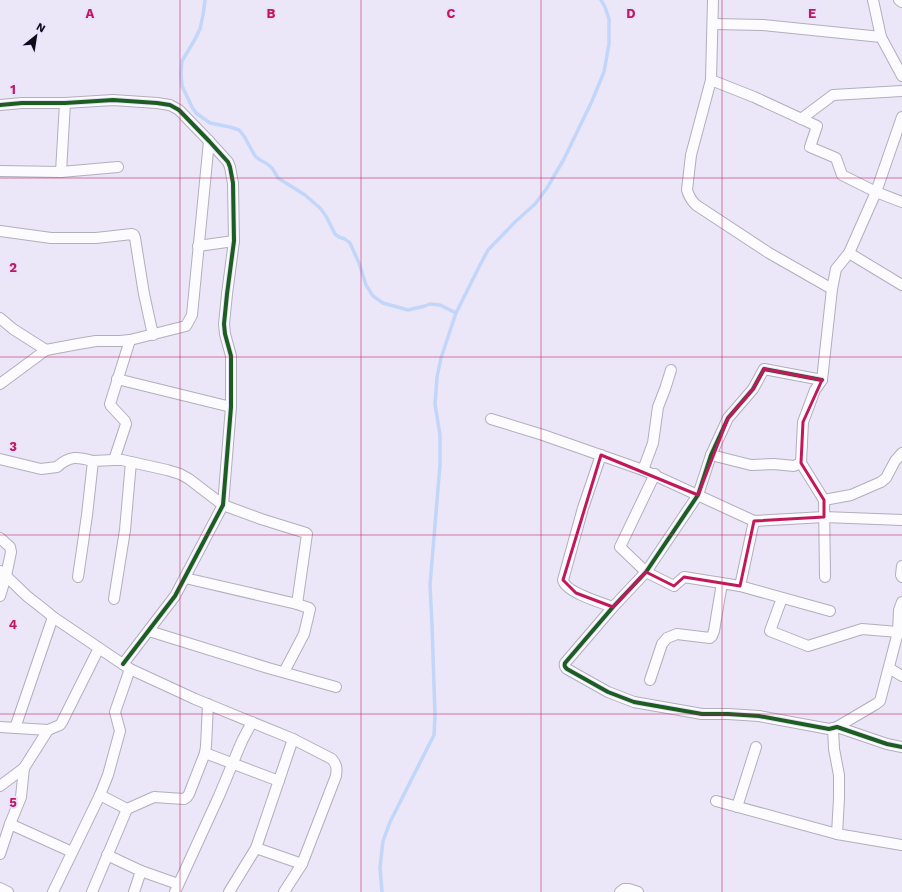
<svg xmlns="http://www.w3.org/2000/svg" width="902" height="892" viewBox="0 0 902 892" font-family="'Work Sans',sans-serif">
	<style>
		.lines { fill: none; stroke-linecap: round; stroke-linejoin: round }
		.stream { stroke: #c2d6fa; stroke-width: 3.5 }
		.minor-casing { stroke: #b2aebc; stroke-width: 12 }
		.minor { stroke: #fcfbfe; stroke-width: 10 }
		.cycleway-casing { stroke: #e9e1fe; stroke-width: 6 }
		.cycleway { stroke: #1b5e20; stroke-width: 4 }
		.marked { fill: none; stroke: #c2185b; stroke-width: 3; stroke-linejoin: round }
		.grid { fill: none; stroke: #c2185b; stroke-width: 1; stroke-opacity: 0.55 }
		.grid-label { font-size: 13px; text-anchor: middle; font-weight: bold; fill: #c2185b; stroke: #e9e1fe; stroke-width: 4; stroke-linejoin: round; paint-order: stroke }
	</style>
	<rect width="100%" height="100%" fill="#ece7f8"/>
	<g class="lines">
		<!-- stream -->
		<g class="stream">
			<polyline points="205,0 203,15 200,29 194,41 182,61 181,74 182,86 192,107 196,113 210,123 230,127 239,130 244,136 255,156 260,160 266,163 272,168 278,178 305,195 320,208 326,216 335,234 339,237 345,239 350,243 359,263 366,285 373,296 383,303 408,310 425,306 430,304 440,305 456,313"/>
			<polyline points="382,892 380,867 383,841 390,822 434,735 435,716 432,625 430,585 440,465 440,435 435,404 437,377 441,358 456,313 480,265 488,250 515,222 535,204 547,188 564,159 592,101 604,72 609,44 609,19 605,7 601,0"/>
		</g>
		<!-- minor casing -->
		<g class="minor-casing">
			<g id="minor">
				<path d="M713,0L711,80L691,155L687,190C689,197 691,200 696,205L769,253L832,289"/>
				<polyline points="873,0 881,37 902,76"/>
				<polyline points="899,0 902,2"/>
				<polyline points="713,24 763,25 881,37"/>
				<polyline points="711,80 754,97 817,126 810,147 836,158 842,175 876,192 902,202"/>
				<polyline points="0,105 22,103 65,103 113,100 157,103 170,105 179,110 209,141 228,162 230,167 233,183 234,241 227,294 224,324 225,334 231,356 231,407 223,505 175,596 123,664"/>
				<polyline points="801,119 833,95 902,91"/>
				<polyline points="0,171 61,172 118,167"/>
				<polyline points="61,172 65,103"/>
				<polyline points="0,231 51,238 96,238 132,234 134,235 135,238 144,294 153,335"/>
				<polyline points="198,246 234,241"/>
				<polyline points="849,253 902,285"/>
				<polyline points="0,318 13,329 46,350"/>
				<polyline points="130,340 110,404 111,406 125,421 126,424 114,460 122,460 167,470 180,474 189,479 223,505 261,519 306,533 307,534 297,604"/>
				<polyline points="117,379 231,407"/>
				<path d="M822,380L764,369L753,389L728,418L711,455L698,495L646,572L613,607L565,663C564,666 565,667 567,669L608,692L634,702L702,714H728L759,716L829,729L837,727L887,744L902,747"/>
				<polyline points="0,384 46,350 78,344 96,341 120,341 130,340 186,326 192,315 209,141"/>
				<polyline points="491,419 543,435 643,470 754,521 824,517 902,520"/>
				<path d="M601,455L583,508L563,580C565,592 602,603 613,607"/>
				<polyline points="711,455 751,465 774,464 794,466 801,463"/>
				<path d="M0,459L41,469L57,467C70,455 78,457 93,461"/>
				<polyline points="643,470 653,443 658,407 665,389 671,370"/>
				<polyline points="655,474 620,547 646,572 674,586 684,577 740,586 830,611"/>
				<polyline points="824,500 851,495 881,482 886,478 895,461 902,453"/>
				<polyline points="0,538 10,547 11,552 6,576 0,596"/>
				<polyline points="902,566 901,575 902,577"/>
				<path d="M0,571C10,579 19,589 28,597C37,604 45,610 53,617L130,669L195,699L293,739L332,759C337,765 337,769 336,776L302,864L284,892"/>
				<polyline points="78,577 87,515 93,461 114,460"/>
				<polyline points="825,577 824,500 801,463 803,422 815,390 822,380 832,289 836,269 849,253 876,192 902,117"/>
				<polyline points="185,578 297,604 309,608 310,609 304,634 284,672"/>
				<polyline points="740,586 754,521"/>
				<polyline points="782,598 770,631 808,646 862,629 898,632 902,633"/>
				<polyline points="114,599 125,530 131,462"/>
				<polyline points="149,631 268,668 336,687"/>
				<polyline points="889,668 902,676"/>
				<polyline points="650,680 662,644 667,638 677,634 710,638 712,636 714,631 722,583"/>
				<polyline points="0,727 48,730 60,725 62,722 99,648"/>
				<polyline points="837,727 876,704 880,701 898,632 899,610 902,602"/>
				<polyline points="15,728 53,617"/>
				<polyline points="833,728 834,749 839,775 839,798 837,834"/>
				<polyline points="205,753 279,781"/>
				<polyline points="0,786 24,768 48,730"/>
				<polyline points="100,795 127,809 154,797 184,799 187,797 189,794 205,753 206,746 208,704"/>
				<polyline points="716,801 837,834 902,845"/>
				<polyline points="737,807 756,747"/>
				<polyline points="10,824 72,852"/>
				<polyline points="256,848 302,864"/>
				<polyline points="0,854 10,824 21,797 24,768"/>
				<polyline points="107,855 141,871 178,884"/>
				<polyline points="0,888 8,892"/>
				<polyline points="53,892 100,795 108,775 120,731 115,712 130,669"/>
				<polyline points="92,892 127,809"/>
				<polyline points="134,892 141,871"/>
				<polyline points="175,892 219,796 242,741 252,722"/>
				<polyline points="229,892 256,848 293,739"/>
				<polyline points="620,892 624,889 629,889 638,892"/>
			</g>
		</g>
		<!-- minor -->
		<use href="#minor" class="minor"/>
		<!-- cycleway casing -->
		<g class="cycleway-casing">
			<g id="cycleway">
				<polyline points="0,105 22,103 65,103 113,100 157,103 170,105 179,110 209,141 228,162 230,167 233,183 234,241 227,294 224,324 225,334 231,356 231,407 223,505 175,596 123,664"/>
				<path d="M822,380L764,369L753,389L728,418L711,455L698,495L646,572L613,607L565,663C564,666 565,667 567,669L608,692L634,702L702,714H728L759,716L829,729L837,727L887,744L902,747"/>
			</g>
		</g>
		<!-- cycleway -->
		<use href="#cycleway" class="cycleway"/>
	</g>
	<!-- marked area -->
	<path class="marked" d="M764,369L822,380L803,422L801,463L824,500V517L754,521L740,586L684,577L674,586L646,572L613,607L576,593L563,580L601,455L698,495L728,418L753,389Z"/>
	<!-- grid -->
	<path class="grid" d="M180,0V892M361,0V892M541,0V892M722,0V892M0,178H902M0,357H902M0,535H902M0,714H902"/>
	<g class="grid-label">
		<text x="90" y="18">A</text>
		<text x="271" y="18">B</text>
		<text x="451" y="18">C</text>
		<text x="631" y="18">D</text>
		<text x="812" y="18">E</text>
		<text x="13" y="94">1</text>
		<text x="13" y="272">2</text>
		<text x="13" y="451">3</text>
		<text x="13" y="629">4</text>
		<text x="13" y="807">5</text>
	</g>
	<!-- north arrow -->
	<g transform="translate(36 36) rotate(30)" stroke="#e9e1fe" stroke-width="3" paint-order="stroke">
	<path d="M0-3L7 15L0 10L-7 15Z" fill="#0f0b16"/>
	<text y="-6" font-size="11" font-weight="bold" text-anchor="middle" fill="#0f0b16">N</text>
	</g>
</svg>
